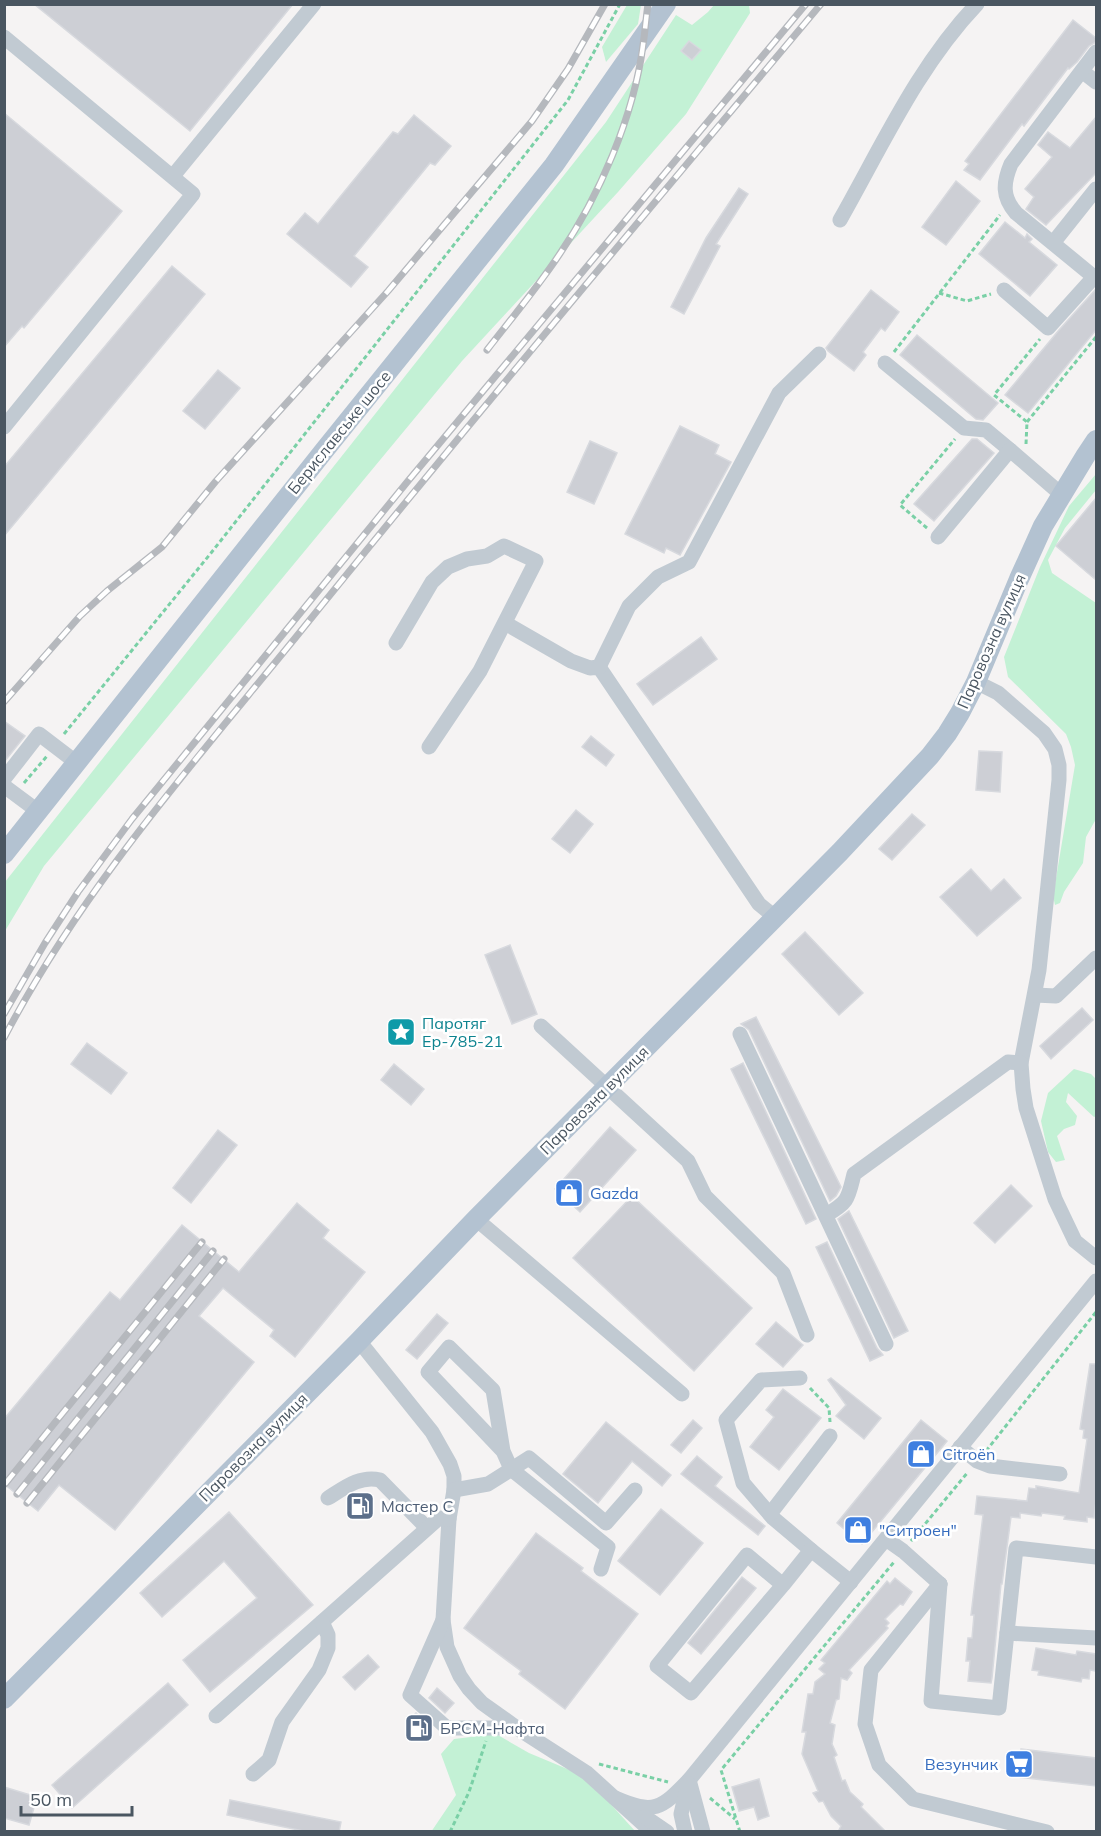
<svg xmlns="http://www.w3.org/2000/svg" width="1101" height="1836" viewBox="0 0 1101 1836" font-family="Mulish,sans-serif">
	<style>
		.green { fill: #c3f1d5 }
		.building { fill: #cdcfd5; stroke: #d7d9de; stroke-width: 1.5 }
		.lines { fill: none; stroke-linecap: round; stroke-linejoin: round }
		.path { stroke: #7ad0a6; stroke-width: 3; stroke-dasharray: 4.5 3; stroke-linecap: butt }
		.minor { stroke: #c1cad2; stroke-width: 15 }
		.major { stroke: #b3c2d1; stroke-width: 20 }
		.rail-casing { stroke: #b5b8bd; stroke-width: 7 }
		.rail { stroke: #fff; stroke-width: 4.5; stroke-dasharray: 14; stroke-linecap: butt }
		.labels { text-anchor: middle; dominant-baseline: central; stroke-width: 5; stroke-linejoin: round; paint-order: stroke }
		.street-label { font-size: 16px; fill: #4a5661; stroke: #fff }
		.culture-label { font-size: 16px; fill: #0d838f; stroke: #fff; text-anchor: start }
		.shop-label { font-size: 16px; fill: #366cbe; stroke: #fff; text-anchor: start }
		.service-label { font-size: 16px; fill: #4e5e75; stroke: #fff; text-anchor: start }
	</style>
	<rect width="100%" height="100%" fill="#f5f3f3"/>
	<!-- green -->
	<g class="green">
		<polygon points="627,5 641,5 638,24 606,62 602,47"/>
		<polygon points="714,5 749,5 750,13 686,114 618,192 462,361 44,866 5,931 5,882 606,122 676,15 692,25 708,12"/>
		<polygon points="1096,474 1096,490 1065,528 1048,560 1052,573 1096,603 1096,819 1086,837 1083,863 1064,892 1060,903 1055,905 1053,896 1075,765 1071,747 1066,734 1008,677 1004,657 1040,567 1069,506"/>
		<polygon points="1074,1069 1091,1074 1096,1079 1096,1116 1094,1117 1068,1093 1066,1102 1077,1116 1075,1125 1064,1129 1057,1136 1065,1160 1056,1162 1048,1152 1041,1121 1048,1093"/>
		<polygon points="496,1734 529,1753 577,1773 607,1800 635,1831 431,1832 456,1795 441,1754 454,1739"/>
	</g>
	<!-- building -->
	<g class="building">
		<polygon points="34,4 293,4 190,131"/>
		<polygon points="1073,20 1096,38 1096,42 1089,46 1077,62 1069,69 1068,68 1024,126 1022,124 980,180 964,170 969,164 965,161"/>
		<polygon points="689,41 701,50 692,60 681,51"/>
		<polygon points="4,113 122,211 24,328 22,326 4,347"/>
		<polygon points="414,115 451,146 435,165 430,163 354,256 368,267 351,287 287,234 305,213 318,224 393,132 398,134"/>
		<polygon points="1096,117 1096,173 1046,225 1026,209 1034,197 1025,189 1052,157 1038,145 1048,132 1070,148"/>
		<polygon points="956,181 980,201 946,245 922,227"/>
		<polygon points="739,188 748,194 716,244 720,246 684,314 671,307 706,238"/>
		<polygon points="1005,222 1025,238 1027,234 1032,239 1029,242 1057,265 1030,296 979,254"/>
		<polygon points="172,266 205,294 4,536 4,467"/>
		<polygon points="1096,289 1096,330 1028,413 1005,395 1059,330"/>
		<polygon points="871,290 899,312 885,331 881,328 863,352 866,355 854,371 828,351 826,348"/>
		<polygon points="917,335 998,403 983,420 976,419 900,355"/>
		<polygon points="218,370 240,388 205,429 183,411"/>
		<polygon points="680,426 719,445 715,454 731,462 680,555 666,548 664,553 625,534"/>
		<polygon points="972,439 977,439 994,453 934,521 914,504"/>
		<polygon points="590,441 617,453 594,504 567,492"/>
		<polygon points="1096,498 1096,580 1056,546"/>
		<polygon points="701,637 717,659 653,705 637,684"/>
		<polygon points="4,721 25,736 4,762"/>
		<polygon points="591,736 614,755 606,766 582,747"/>
		<polygon points="979,751 1002,752 1000,792 976,790"/>
		<polygon points="576,810 593,824 570,853 552,839"/>
		<polygon points="912,814 925,825 892,860 879,849"/>
		<polygon points="971,869 991,891 1004,879 1021,898 977,936 940,897"/>
		<polygon points="805,932 863,993 839,1015 782,954"/>
		<polygon points="510,945 537,1014 512,1024 485,955"/>
		<polygon points="1082,1008 1093,1020 1051,1059 1040,1046"/>
		<polygon points="756,1017 841,1187 836,1196 830,1201 749,1030 741,1024"/>
		<polygon points="87,1043 127,1073 111,1094 71,1064"/>
		<polygon points="743,1063 816,1219 806,1224 731,1069"/>
		<polygon points="394,1064 424,1089 411,1105 381,1080"/>
		<polygon points="610,1127 636,1150 580,1212 555,1189"/>
		<polygon points="218,1130 237,1145 191,1203 173,1188"/>
		<polygon points="1011,1185 1032,1206 995,1243 974,1223"/>
		<polygon points="632,1196 752,1308 694,1371 573,1258"/>
		<polygon points="297,1203 329,1230 323,1238 365,1272 295,1357 270,1336 274,1330 223,1288 199,1316 254,1362 115,1530 59,1485 38,1511 4,1484 4,1419 110,1292 120,1300 182,1225 239,1272"/>
		<polygon points="849,1211 908,1331 894,1338 838,1219"/>
		<polygon points="827,1242 877,1348 883,1355 870,1361 816,1247"/>
		<polygon points="437,1314 448,1323 417,1359 406,1350"/>
		<polygon points="776,1322 803,1345 783,1367 756,1344"/>
		<polygon points="1090,1364 1096,1364 1096,1501 1094,1518 1087,1517 1087,1522 1064,1519 1065,1516 1042,1513 1041,1516 1020,1513 1020,1518 1011,1517 1002,1584 1001,1584 992,1678 991,1683 968,1681 970,1661 966,1661 968,1638 972,1638 974,1615 971,1615 983,1515 975,1514 977,1496 1027,1501 1029,1488 1036,1489 1036,1486 1079,1493 1087,1439 1083,1438 1084,1430 1080,1429"/>
		<polygon points="831,1378 881,1418 864,1439 836,1416 846,1405 828,1380"/>
		<polygon points="783,1389 821,1418 779,1470 750,1447 774,1417 766,1410"/>
		<polygon points="693,1420 702,1428 681,1453 671,1445"/>
		<polygon points="921,1420 947,1441 862,1544 837,1523"/>
		<polygon points="606,1422 671,1475 662,1486 632,1461 598,1503 563,1474"/>
		<polygon points="697,1456 722,1477 715,1486 765,1526 758,1535 681,1474"/>
		<polygon points="661,1509 703,1543 660,1595 618,1561"/>
		<polygon points="229,1512 313,1605 210,1692 183,1660 257,1598 224,1561 162,1617 140,1593"/>
		<polygon points="536,1533 583,1568 581,1571 638,1614 565,1709 519,1674 521,1671 464,1628"/>
		<polygon points="742,1577 756,1588 701,1654 688,1643"/>
		<polygon points="895,1578 912,1592 903,1605 900,1604 885,1619 889,1623 886,1626 888,1628 849,1670 852,1673 847,1680 841,1678 839,1699 836,1700 830,1723 835,1725 832,1744 837,1755 834,1757 842,1781 845,1780 850,1792 863,1804 861,1807 886,1832 838,1832 841,1826 831,1816 823,1801 819,1802 813,1793 818,1791 802,1754 806,1732 802,1732 808,1694 813,1694 815,1682 825,1674 819,1669 825,1663 821,1660 887,1581 890,1584"/>
		<polygon points="1036,1648 1076,1655 1077,1651 1096,1654 1096,1671 1090,1670 1089,1679 1082,1678 1081,1682 1038,1675 1039,1671 1032,1670"/>
		<polygon points="368,1655 379,1667 355,1690 343,1677"/>
		<polygon points="168,1683 188,1705 72,1808 52,1785"/>
		<polygon points="437,1688 454,1703 445,1713 429,1698"/>
		<polygon points="416,1713 432,1728 431,1730 428,1727 419,1737 409,1728 418,1718 414,1715"/>
		<polygon points="1021,1749 1096,1758 1096,1786 1017,1777"/>
		<polygon points="759,1779 769,1816 758,1820 754,1807 739,1811 732,1787"/>
		<polygon points="4,1787 37,1797 29,1825 4,1818"/>
		<polygon points="230,1800 341,1822 339,1832 308,1832 227,1815"/>
	</g>
	<g class="lines">
		<!-- path -->
		<g class="path">
			<polyline points="939,293 967,301 991,294"/>
			<polyline points="894,352 1000,215"/>
			<polyline points="1027,422 1096,337"/>
			<polyline points="1026,444 1027,422 994,395 1040,339"/>
			<polyline points="927,528 900,505 955,439"/>
			<polyline points="64,734 211,553 568,100 620,4"/>
			<polyline points="24,783 47,756"/>
			<polyline points="810,1388 829,1408 830,1422"/>
			<polyline points="986,1451 1096,1312"/>
			<polyline points="911,1541 968,1472"/>
			<polyline points="599,1764 668,1782"/>
			<polyline points="710,1798 735,1819"/>
			<polyline points="450,1832 469,1792 486,1741"/>
			<polyline points="740,1832 721,1770 894,1562"/>
		</g>
		<!-- minor -->
		<g class="minor">
			<polyline points="4,37 193,194 4,427"/>
			<polyline points="1082,71 1096,82"/>
			<polyline points="173,176 314,4"/>
			<path d="M840,220C882,146 918,66 977,4"/>
			<polyline points="1053,243 1096,189"/>
			<path d="M1094,277L1016,213C1002,197 1003,183 1011,164L1096,52"/>
			<polyline points="1004,290 1048,328 1094,277 1096,279"/>
			<polyline points="885,363 964,428 986,430 1010,450"/>
			<polyline points="938,537 1010,450 1062,495"/>
			<polyline points="505,623 571,661 590,668 599,667 759,904 775,917"/>
			<polyline points="396,643 432,582 448,567 467,559 487,556 504,546 536,561 480,671 429,747"/>
			<polyline points="599,667 629,606 658,577 689,562 779,393 819,354"/>
			<polyline points="976,682 998,693 1044,733 1055,749 1059,765 1059,780 1039,970 1021,1063 1023,1089 1026,1108 1055,1199 1075,1241 1096,1258"/>
			<polyline points="4,779 39,734 77,763"/>
			<polyline points="4,786 39,812"/>
			<polyline points="1035,995 1056,996 1096,958"/>
			<polyline points="541,1026 688,1161 705,1196 783,1273 807,1335"/>
			<polyline points="740,1034 886,1344"/>
			<path d="M826,1215C849,1202 848,1198 854,1174L1008,1062L1021,1063"/>
			<polyline points="476,1219 682,1394"/>
			<polyline points="359,1341 432,1432 450,1464 454,1476 454,1490 449,1519 443,1620 447,1647 460,1676 469,1689 482,1703 517,1728 587,1773 652,1832"/>
			<polyline points="800,1378 761,1380 726,1420 743,1483 773,1518 811,1550"/>
			<polyline points="960,1447 977,1461 990,1466 1060,1474"/>
			<polyline points="503,1451 428,1372 449,1347 493,1390 503,1451 511,1469 608,1547 601,1569"/>
			<polyline points="454,1490 488,1484 529,1458 606,1523 635,1490"/>
			<path d="M328,1498C344,1488 360,1475 380,1480L427,1528"/>
			<polyline points="770,1514 830,1436"/>
			<polyline points="886,1539 903,1551 940,1584"/>
			<polyline points="940,1584 931,1701 999,1708 1016,1548 1096,1557"/>
			<polyline points="940,1584 871,1670 865,1724 879,1765 913,1799 1047,1832"/>
			<polyline points="783,1585 747,1555 657,1666 691,1693 783,1585 811,1550 851,1582"/>
			<polyline points="443,1620 410,1695 447,1728 517,1728"/>
			<polyline points="1007,1633 1096,1638"/>
			<polyline points="216,1716 439,1518 449,1519"/>
			<polyline points="253,1774 269,1760 282,1722 319,1670 328,1648 328,1635 322,1622"/>
			<polyline points="689,1780 703,1832"/>
			<path d="M615,1798C654,1815 661,1809 689,1780L1096,1281"/>
			<polyline points="645,1817 667,1832"/>
			<polyline points="685,1832 681,1814 688,1783"/>
		</g>
		<!-- major -->
		<g class="major">
			<polyline points="4,854 323,452 554,165 666,4"/>
			<polyline points="4,1699 359,1341 476,1219 840,852 930,756 947,734 960,713 976,682 1019,579 1043,526 1086,455 1096,440"/>
		</g>
		<!-- rail casing -->
		<g class="rail-casing">
			<g id="rail">
				<path d="M487,350C511,319 537,288 559,255C599,197 634,116 643,45C645,32 646,18 648,4"/>
				<polyline points="4,702 80,616 107,591 162,547 216,481 388,291 532,121 568,69 605,4"/>
				<polyline points="4,1014 45,943 78,892 132,819 408,481 806,4"/>
				<path d="M4,1038C81,890 192,765 296,637C468,424 645,214 821,4"/>
				<polyline points="5,1484 202,1242"/>
				<polyline points="17,1494 213,1251"/>
				<polyline points="27,1503 224,1259"/>
			</g>
		</g>
		<!-- rail -->
		<use href="#rail" class="rail"/>
	</g>
	<!-- icons -->
	<defs>
		<g id="sight-square" transform="scale(1.5)"><rect x="-9" y="-9" width="18" height="18" rx="4" fill="#0f9aa8" stroke="#fff"/><path d="M0-6L1.8-2.2L6-1.7L2.9 1.2L3.7 5.4L0 3.3L-3.7 5.4L-2.9 1.2L-6-1.7L-1.8-2.2Z" fill="#fff"/></g>
		<g id="shop-square" transform="scale(1.5)"><rect x="-9" y="-9" width="18" height="18" rx="4" fill="#3f7fe0" stroke="#fff"/><path d="M-5-2.5h2.3a2.7 3.5 0 0 1 5.4 0H5L5.5 6h-11ZM-1.5-2.5h3a1.5 2.3 0 0 0-3 0Z" fill="#fff"/></g>
		<g id="fuel-square" transform="scale(1.5)"><rect x="-9" y="-9" width="18" height="18" rx="4" fill="#5c6f8a" stroke="#fff"/><path d="M-5.5-6h7V0h2V4h1.3V-2.5L3-4.5l.8-.8L6-3V5H2.5V1h-1V6h-7ZM-4.2-4.7v3.2H.2V-4.7Z" fill="#fff"/></g>
		<g id="supermarket-square" transform="scale(1.5)"><rect x="-9" y="-9" width="18" height="18" rx="4" fill="#3f7fe0" stroke="#fff"/><path d="M-6-5.5h2.5l.6 2H6L4.5 2H-2.5L-4.4-4H-6ZM-1.5 3.2a1.3 1.3 0 1 0 .1 0ZM3 3.2a1.3 1.3 0 1 0 .1 0Z" fill="#fff"/></g>
	</defs>
	<g fill-rule="evenodd">
		<use href="#sight-square" x="401" y="1032"/>
		<use href="#shop-square" x="569" y="1193"/>
		<use href="#shop-square" x="921" y="1454"/>
		<use href="#fuel-square" x="360" y="1506"/>
		<use href="#shop-square" x="858" y="1530"/>
		<use href="#fuel-square" x="419" y="1728"/>
		<use href="#supermarket-square" x="1019" y="1764"/>
	</g>
	<g class="labels">
		<!-- street labels -->
		<g class="street-label">
			<text transform="translate(339 432) rotate(-51)">Бериславське шосе</text>
			<text transform="translate(991 641) rotate(-66)">Паровозна вулиця</text>
			<text transform="translate(594 1100) rotate(-45)">Паровозна вулиця</text>
			<text transform="translate(253 1447) rotate(-45)">Паровозна вулиця</text>
		</g>
		<!-- culture labels -->
		<g class="culture-label">
			<text x="422" y="1023">Паротяг<tspan x="422" dy="18">Ер-785-21</tspan></text>
		</g>
		<!-- shop labels -->
		<g class="shop-label">
			<text x="590" y="1193">Gazda</text>
			<text x="942" y="1454">Citroën</text>
			<text x="879" y="1530">"Ситроен"</text>
			<text x="998" y="1764" text-anchor="end">Везунчик</text>
		</g>
		<!-- service labels -->
		<g class="service-label">
			<text x="381" y="1506">Мастер С</text>
			<text x="440" y="1728">БРСМ-Нафта</text>
		</g>
	</g>
	<!-- border -->
	<rect width="1101" height="1836" fill="none" stroke="#4a5661" stroke-width="12"/>
	<!-- scale -->
	<path d="M21 1806v9h111v-9" fill="none" stroke="#4a5661" stroke-width="3"/>
	<text x="30" y="1806" font-size="18" fill="#4a5661" stroke="#ffffff" stroke-width="4.5" paint-order="stroke">50 m</text>
</svg>
